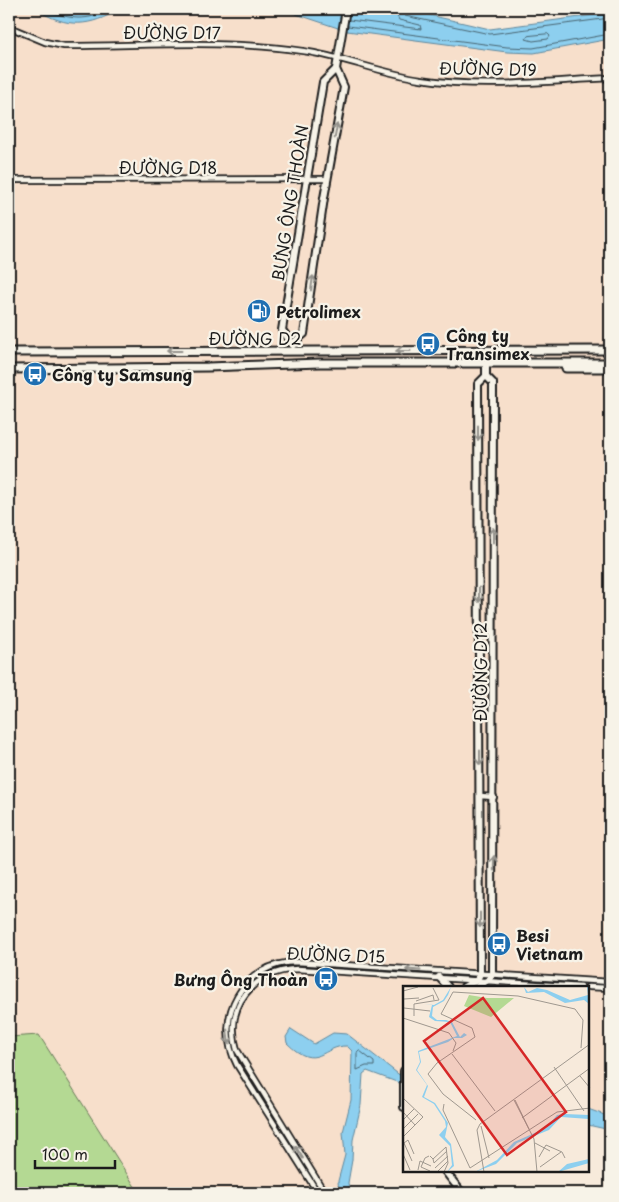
<svg xmlns="http://www.w3.org/2000/svg" width="619" height="1202" viewBox="0 0 619 1202" font-family="'Playpen Sans',sans-serif">
	<style>
		.built { fill: #f7dfcb }
		.green { fill: #b4d993; stroke: #687a58 }
		.water { fill: #8dcfef; stroke: #60879b }
		.lines { fill: none; stroke-linecap: round; stroke-linejoin: round }
		.shore { stroke: #496470; stroke-width: 1 }
		.street-casing { stroke: #1c1c1c; stroke-width: 8 }
		.secondary-casing { stroke: #1c1c1c; stroke-width: 10 }
		.primary-casing { stroke: #1c1c1c; stroke-width: 11 }
		.street { stroke: #f7f3e8; stroke-width: 4.5 }
		.secondary { stroke: #f7f3e8; stroke-width: 6 }
		.primary { stroke: #f7f3e8; stroke-width: 7 }
		.oneway { stroke: #94928c }
		.labels { text-anchor: middle; dominant-baseline: central; stroke-width: 4.5; stroke-linejoin: round; paint-order: stroke }
		.street-label { font-size: 16px; fill: #1c1c1c; stroke: #f7f3e8 }
		.poi-label { font-size: 16px; font-weight: bold; fill: #1c1c1c; stroke: #f7f3e8; text-anchor: start }
		.inset-road { fill: none; stroke: #9f988f; stroke-width: 1 }
		.view { fill: #d62828; fill-opacity: 0.15; stroke: #d62828; stroke-width: 2.5 }
		.inset-edge { fill: none; stroke: #1c1c1c; stroke-width: 2.5 }
	</style>
	<rect width="100%" height="100%" fill="#f7eadb"/>
	<filter id="ink" filterUnits="userSpaceOnUse"><feTurbulence type="fractalNoise" baseFrequency=".02" numOctaves="2"/><feDisplacementMap in="SourceGraphic" scale="10" xChannelSelector="R" yChannelSelector="G"/><feConvolveMatrix kernelMatrix="1 2 1 2 8 2 1 2 1" color-interpolation-filters="sRGB"/></filter>
	<g filter="url(#ink)">
		<!-- built -->
		<polygon class="built" points="9,9 35,9 44,14 99,21 121,9 281,9 347,31 534,53 610,39 610,1117 588,1109 588,987 404,987 404,1078 400,1077 355,1040 333,1033 314,1044 286,1040 292,1048 323,1055 339,1046 347,1046 352,1051 351,1100 343,1132 345,1155 341,1170 339,1193 9,1193"/>
		<!-- green -->
		<polygon class="green" points="39,1035 139,1193 9,1193 9,1037"/>
		<!-- water -->
		<g class="water">
			<path d="M35,9H121C88,27 69,29 35,9Z"/>
			<polygon points="281,9 388,9 416,12 490,29 610,13 610,39 534,53 507,52 347,31"/>
			<path d="M291,1029L314,1044L333,1033L347,1034L402,1077V1084L367,1071L363,1074L361,1105L353,1140L352,1160L348,1183L350,1193H339L338,1181L345,1155L343,1132L351,1100L352,1051L347,1046C323,1045 317,1073 287,1043L286,1037Z"/>
			<polygon points="588,1109 610,1117 610,1130 588,1125"/>
		</g>
		<g class="lines">
			<!-- shore -->
			<g class="shore">
				<path d="M45,9C69,20 87,22 111,9"/>
				<polyline points="400,9 405,16 490,34 610,18"/>
				<polyline points="349,20 421,29 420,25 399,20 394,9"/>
				<polyline points="348,26 507,47 533,48 610,34"/>
				<polygon points="548,34 550,36 548,39 533,41 526,39 528,36"/>
				<polygon points="360,1051 374,1062 374,1066 366,1066 357,1070 357,1053"/>
			</g>
			<!-- street casing -->
			<g class="street-casing">
				<g id="street">
					<path d="M9,27L45,42L64,46C144,46 224,39 303,51C343,57 381,73 421,79C483,89 547,81 610,78"/>
					<polyline points="9,180 328,179"/>
					<polyline points="480,796 494,797"/>
					<polyline points="588,987 610,988"/>
					<path d="M318,1193L237,1065C212,1018 243,962 297,962L610,982"/>
					<path d="M325,1193L237,1050C224,1006 253,971 297,969L581,987"/>
				</g>
			</g>
			<!-- secondary casing -->
			<g class="secondary-casing">
				<g id="secondary">
					<polyline points="293,343 304,334 324,198 344,87 336,69 346,9"/>
					<polyline points="293,345 282,330 323,82 336,69"/>
					<polyline points="439,977 448,987"/>
					<polyline points="464,987 477,980 480,974 478,384 486,376"/>
					<polyline points="477,987 488,980 492,975 493,383 486,376 486,365"/>
					<polyline points="404,1071 404,1107"/>
					<polyline points="445,1171 462,1193"/>
				</g>
			</g>
			<!-- primary casing -->
			<g class="primary-casing">
				<g id="primary">
					<polyline points="9,352 610,350"/>
					<polyline points="566,368 610,368"/>
					<polyline points="9,369 208,367 320,363 610,363"/>
				</g>
			</g>
			<!-- street -->
			<use href="#street" class="street"/>
			<!-- secondary -->
			<use href="#secondary" class="secondary"/>
			<!-- primary -->
			<use href="#primary" class="primary"/>
		</g>
		<!-- one-way arrows -->
		<defs><path id="oneway-shaft" d="M-6 0H5M1.5-3L5.5 0L1.5 3" fill="none" stroke-width="1.6" stroke-linecap="round" stroke-linejoin="round" transform="scale(1.25)"/></defs>
		<g class="oneway">
			<use href="#oneway-shaft" transform="translate(336 131) rotate(-80)"/>
			<use href="#oneway-shaft" transform="translate(312 283) rotate(-82)"/>
			<use href="#oneway-shaft" transform="translate(174 351) rotate(-180)"/>
			<use href="#oneway-shaft" transform="translate(403 351) rotate(180)"/>
			<use href="#oneway-shaft" transform="translate(478 433) rotate(90)"/>
			<use href="#oneway-shaft" transform="translate(493 535) rotate(-90)"/>
			<use href="#oneway-shaft" transform="translate(479 595) rotate(90)"/>
			<use href="#oneway-shaft" transform="translate(480 758) rotate(90)"/>
			<use href="#oneway-shaft" transform="translate(494 863) rotate(-89)"/>
			<use href="#oneway-shaft" transform="translate(480 920) rotate(90)"/>
			<use href="#oneway-shaft" transform="translate(413 970) rotate(-176)"/>
			<use href="#oneway-shaft" transform="translate(228 1037) rotate(84)"/>
			<use href="#oneway-shaft" transform="translate(299 1152) rotate(-122)"/>
		</g>
	</g>
	<!-- icons -->
	<defs>
		<g id="fuel-disc" transform="scale(1.25)"><circle r="9.5" fill="#1f6fb2" stroke="#f7f3e8"/><path d="M-5.5-6h7V0h2V4h1.3V-2.5L3-4.5l.8-.8L6-3V5H2.5V1h-1V6h-7ZM-4.2-4.7v3.2H.2V-4.7Z" fill="#fff"/></g>
		<g id="bus-disc" transform="scale(1.25)"><circle r="9.5" fill="#1f6fb2" stroke="#f7f3e8"/><path d="M-5-6H5V4H4V6H2V4H-2V6H-4V4H-5ZM-3.5-4V0h7V-4ZM-3.5 1.2v1.5H-2V1.2ZM2 1.2v1.5H3.5V1.2Z" fill="#fff"/></g>
	</defs>
	<g fill-rule="evenodd">
		<use href="#fuel-disc" x="259" y="311"/>
		<use href="#bus-disc" x="428" y="344"/>
		<use href="#bus-disc" x="35" y="374"/>
		<use href="#bus-disc" x="499" y="944"/>
		<use href="#bus-disc" x="326" y="979"/>
	</g>
	<g class="labels">
		<!-- street labels -->
		<g class="street-label">
			<text x="172" y="32">ĐƯỜNG D17</text>
			<text transform="translate(488 68) rotate(1)">ĐƯỜNG D19</text>
			<text x="168" y="167">ĐƯỜNG D18</text>
			<text transform="translate(289 203) rotate(-81)">BƯNG ÔNG THOÀN</text>
			<text x="255" y="338">ĐƯỜNG D2</text>
			<text transform="translate(480 672) rotate(-90)">ĐƯỜNG D12</text>
			<text transform="translate(336 954) rotate(2)">ĐƯỜNG D15</text>
		</g>
		<!-- poi labels -->
		<g class="poi-label">
			<text x="276" y="311">Petrolimex</text>
			<text x="446" y="335">Công ty<tspan x="446" dy="18">Transimex</tspan></text>
			<text x="52" y="374">Công ty Samsung</text>
			<text x="516" y="935">Besi<tspan x="516" dy="18">Vietnam</tspan></text>
			<text x="308" y="979" text-anchor="end">Bưng Ông Thoàn</text>
		</g>
	</g>
	<!-- overview -->
	<g transform="translate(403 986)">
		<rect width="186" height="186" fill="#f7eadb"/>
		<path d="M66,9L84,12H111L88,31L61,20Z" fill="#b4d993"/>
		<path d="M48,1L45,9L41,15L30,21L29,30L34,34H43L49,36L57,51L61,47L64,49L59,52H51L45,56L16,66L18,76L14,84L25,100L21,111L32,117L45,137L42,151L48,158L51,180L44,186L49,179L47,160L36,149L43,141L42,135L31,118L19,111L24,99L13,84L17,76L15,65L54,50L47,36L32,35L26,31L29,19L21,18L31,19L40,14ZM121,1L125,6L134,2L144,4L167,14L185,9L184,1H186V18L181,14L162,17L141,6L123,7ZM162,128L186,129V133L158,131L146,144L114,157L93,178L72,186L94,174L111,156L143,142L154,129ZM186,173V177L155,186L164,178Z" fill="#8dcfef"/>
		<path class="inset-road" d="M0,5V25M0,5L15,1M1,13L16,12M13,15L30,9L31,14M1,22L27,25M11,30V18L36,14L30,2M0,32L46,47L53,57L50,65M49,68L92,125M151,81L181,125M177,90L187,102M0,112L20,131L12,139M111,114L131,153L134,186M112,114L126,143M41,118L40,124L67,182L154,126L187,122M0,126L12,139L0,151M119,132L187,82M0,134L11,123M73,134L40,108L25,88L34,77L72,51L69,42L38,28L50,6L115,10L172,23L180,34L178,62M78,140L86,172M0,143L15,128M74,144L77,138L187,58M74,144L81,186M132,157L147,165M0,168L7,184M26,170L22,172L18,181L27,185M27,170L30,173L43,161L45,177L41,186M136,171L143,159L159,166L162,172M30,173L31,177L44,165M9,175L1,157L5,154L11,168M137,181L158,166M32,182L45,170M15,184L17,175L28,180M1,186H20M34,186L45,175"/>
		<path class="view" d="M80,12L163,126L104,169L21,55Z"/>
		<rect width="186" height="186" class="inset-edge"/>
	</g>
	<!-- margin -->
	<rect width="619" height="1202" fill="none" stroke="#f7f3e8" stroke-width="30"/>
	<rect x="15" y="15" width="589" height="1172" fill="none" stroke="#1c1c1c" stroke-width="2" filter="url(#ink)"/>
	<!-- scale -->
	<path d="M35 1160v8h80v-8" fill="none" stroke="#1c1c1c" stroke-width="2.5"/>
	<text x="42" y="1160" font-size="15" fill="#1c1c1c" stroke="#f7f3e8" stroke-width="4" paint-order="stroke">100 m</text>
</svg>
